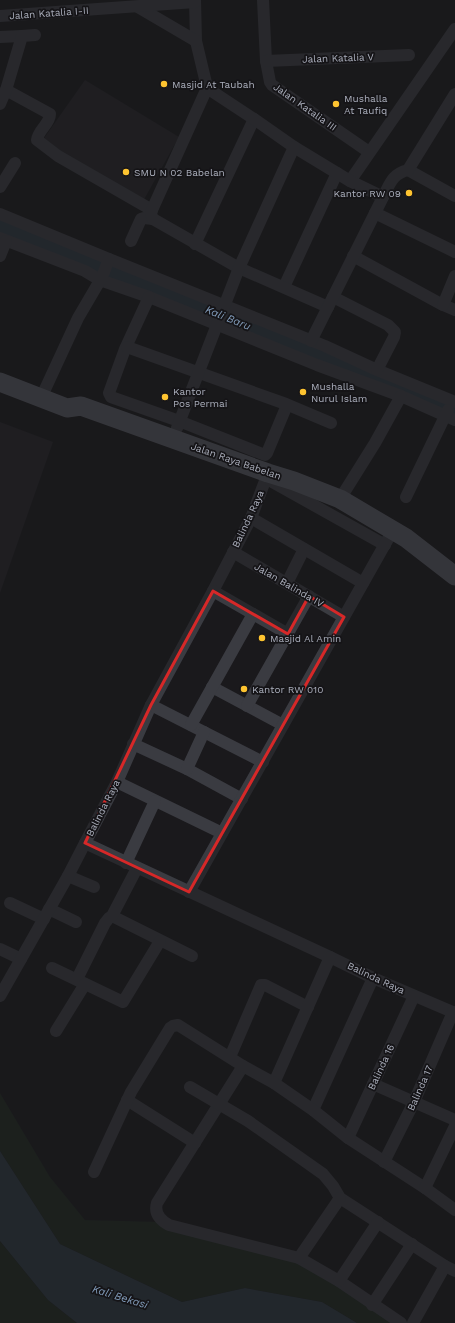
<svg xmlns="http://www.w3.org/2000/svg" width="455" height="1323" viewBox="0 0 455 1323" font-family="'Work Sans',sans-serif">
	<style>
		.built { fill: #262529 }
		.green { fill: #1f2821 }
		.water { fill: #2e3841 }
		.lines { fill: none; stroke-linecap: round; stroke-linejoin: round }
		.river { stroke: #2e3841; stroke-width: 19 }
		.minor { stroke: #3a3b41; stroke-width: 12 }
		.primary { stroke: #565861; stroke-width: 19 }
		.marked { fill: none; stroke: #d62828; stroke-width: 3; stroke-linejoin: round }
		.poi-dot { fill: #fec430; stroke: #151417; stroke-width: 1.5 }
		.labels { text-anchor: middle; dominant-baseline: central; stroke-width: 3.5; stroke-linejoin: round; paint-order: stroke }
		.street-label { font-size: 10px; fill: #abafbc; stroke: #151417 }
		.poi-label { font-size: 10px; fill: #abafbc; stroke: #151417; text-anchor: start }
		.water-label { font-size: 11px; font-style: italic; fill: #819bb9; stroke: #151417 }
	</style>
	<rect width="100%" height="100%" fill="#1a191c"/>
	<!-- built -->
	<g class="built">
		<polygon points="85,80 179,137 142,203 42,141"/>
		<polygon points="0,422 53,442 0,593"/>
	</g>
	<!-- green -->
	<g class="green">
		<polygon points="0,1093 50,1177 85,1220 164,1222 299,1258 399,1323 357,1323 322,1302 245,1288 182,1302 60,1244 0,1151"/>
		<polygon points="0,1241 48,1300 77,1323 0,1323"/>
	</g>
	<!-- water -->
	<polygon class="water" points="0,1151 60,1244 182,1302 245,1288 322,1302 357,1323 77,1323 48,1300 0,1241"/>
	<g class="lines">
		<!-- river -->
		<polyline class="river" points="0,228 455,409"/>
		<!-- minor -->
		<g class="minor">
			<polyline points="195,0 196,41 206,83"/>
			<polyline points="263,0 266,61 270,82 272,85 369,152"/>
			<polyline points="138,7 196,41"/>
			<polyline points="0,16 195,2"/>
			<polyline points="0,37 22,36"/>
			<polyline points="266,61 409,55"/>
			<path d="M6,90L50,114C50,124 38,130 37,140L58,156L152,210"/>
			<polyline points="0,104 6,90 22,36 35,35"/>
			<polyline points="408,170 455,196"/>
			<polyline points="350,181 455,29"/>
			<polyline points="0,187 15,163"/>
			<polyline points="375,213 455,252"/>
			<polyline points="0,214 109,259 325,346 377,370 455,402"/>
			<polyline points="0,238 85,271 100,280 149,297 317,365 401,396 455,420"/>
			<polyline points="131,241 141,219 144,218 153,219"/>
			<polyline points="195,244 254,119"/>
			<polyline points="0,256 6,241"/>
			<polyline points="353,256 441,304 455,310"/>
			<polyline points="284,287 337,173"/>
			<polyline points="149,297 125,349 109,393 111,397 179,421 265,455 267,453 287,405"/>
			<polyline points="333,297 388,325 395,332 394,337 377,370"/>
			<polyline points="443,305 455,276"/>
			<polyline points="328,307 239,268 153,219 151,214 152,210 207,88 254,119 294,147 350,181 383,197"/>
			<path d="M311,341L383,197C390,184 392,174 408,170L455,94"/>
			<polyline points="127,347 286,404 331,423"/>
			<polyline points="41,398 78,318 102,277 109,259"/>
			<polyline points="177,428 239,268 294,147"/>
			<polyline points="268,473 251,518 213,591 151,705 117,782 85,843 330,957 373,978 455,1013"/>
			<polyline points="267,479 385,545"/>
			<polyline points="406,497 448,410"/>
			<polyline points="340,499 375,443 401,396"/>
			<polyline points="251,518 363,583"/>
			<polyline points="233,552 344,617"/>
			<polyline points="287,583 304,549"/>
			<polyline points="213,591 288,634"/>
			<polyline points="212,687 283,725"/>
			<polyline points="151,705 263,762"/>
			<polyline points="247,706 309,596"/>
			<polyline points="191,725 253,614"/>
			<polyline points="133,744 187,769 242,799"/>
			<polyline points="187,769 204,732"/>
			<polyline points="117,782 222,833"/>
			<polyline points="126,863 155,801"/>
			<polyline points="68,876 94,887"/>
			<polyline points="189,892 393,530"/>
			<polyline points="10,903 44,919"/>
			<polyline points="49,909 76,922"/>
			<polyline points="112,916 192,956"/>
			<polyline points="0,949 21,959"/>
			<polyline points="52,968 123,1002 160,941"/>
			<polyline points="77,979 105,923 109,918 112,916 137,868"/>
			<polyline points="0,996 68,876 85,843"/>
			<polyline points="56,1031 85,984"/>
			<polyline points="230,1057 261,985 265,985 308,1007"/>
			<path d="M243,1066L157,1203C154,1213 160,1220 169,1225L299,1258L339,1281L401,1323"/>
			<polyline points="274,1083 330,957"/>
			<polyline points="373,1084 455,1120"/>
			<polyline points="190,1087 248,1121 323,1174 333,1186 340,1198 445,1266 455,1271"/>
			<polyline points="127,1100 195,1143"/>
			<polyline points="313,1110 373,978"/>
			<polyline points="348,1138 414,996"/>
			<polyline points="384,1162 414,1102 453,1012"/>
			<polyline points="94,1172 131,1092 170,1028 173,1026 178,1025 243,1066 274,1083 313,1110 348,1138 425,1188 455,1210"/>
			<polyline points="425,1188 455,1126"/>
			<polyline points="299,1258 340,1198"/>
			<polyline points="339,1281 378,1222"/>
			<polyline points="372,1305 412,1244"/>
			<polyline points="413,1323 445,1266"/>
		</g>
		<!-- primary -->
		<polyline class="primary" points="0,382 67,408 81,406 268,473 294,481 340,499 406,538 455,576"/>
	</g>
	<!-- marked area -->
	<path d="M0 0H455V1323H0ZM213,591L288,634L309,596L344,617L189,892L85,843L151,705Z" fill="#1a191c" fill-opacity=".55" fill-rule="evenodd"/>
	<path class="marked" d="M213,591L288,634L309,596L344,617L189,892L85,843L151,705Z"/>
	<!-- markers -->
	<g class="poi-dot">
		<circle cx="164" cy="84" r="4"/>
		<circle cx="336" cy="104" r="4"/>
		<circle cx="126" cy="172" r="4"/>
		<circle cx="409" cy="193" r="4"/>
		<circle cx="303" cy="392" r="4"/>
		<circle cx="165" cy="397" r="4"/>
		<circle cx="262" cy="638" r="4"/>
		<circle cx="244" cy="689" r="4"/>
	</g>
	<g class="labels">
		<!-- street labels -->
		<g class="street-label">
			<text transform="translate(49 13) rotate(-4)">Jalan Katalia I-II</text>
			<text transform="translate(338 58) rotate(-2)">Jalan Katalia V</text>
			<text transform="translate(305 107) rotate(35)">Jalan Katalia III</text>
			<text transform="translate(236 461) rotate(19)">Jalan Raya Babelan</text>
			<text transform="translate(248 519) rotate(-65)">Balinda Raya</text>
			<text transform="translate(289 585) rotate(30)">Jalan Balinda IV</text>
			<text transform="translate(103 808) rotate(-63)">Balinda Raya</text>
			<text transform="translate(376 978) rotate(25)">Balinda Raya</text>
			<text transform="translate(381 1067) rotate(-65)">Balinda 16</text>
			<text transform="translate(420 1088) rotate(-66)">Balinda 17</text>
		</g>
		<!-- poi labels -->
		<g class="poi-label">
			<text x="172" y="84">Masjid At Taubah</text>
			<text x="344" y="98">Mushalla<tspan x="344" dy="12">At Taufiq</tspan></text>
			<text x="134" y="172">SMU N 02 Babelan</text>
			<text x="401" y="193" text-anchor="end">Kantor RW 09</text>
			<text x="311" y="386">Mushalla<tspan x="311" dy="12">Nurul Islam</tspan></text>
			<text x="173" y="391">Kantor<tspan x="173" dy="12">Pos Permai</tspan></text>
			<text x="270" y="638">Masjid Al Amin</text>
			<text x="252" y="689">Kantor RW 010</text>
		</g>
		<!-- water labels -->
		<g class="water-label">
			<text transform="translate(228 318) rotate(22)">Kali Baru</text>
			<text transform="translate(120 1297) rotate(17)">Kali Bekasi</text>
		</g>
	</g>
</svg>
